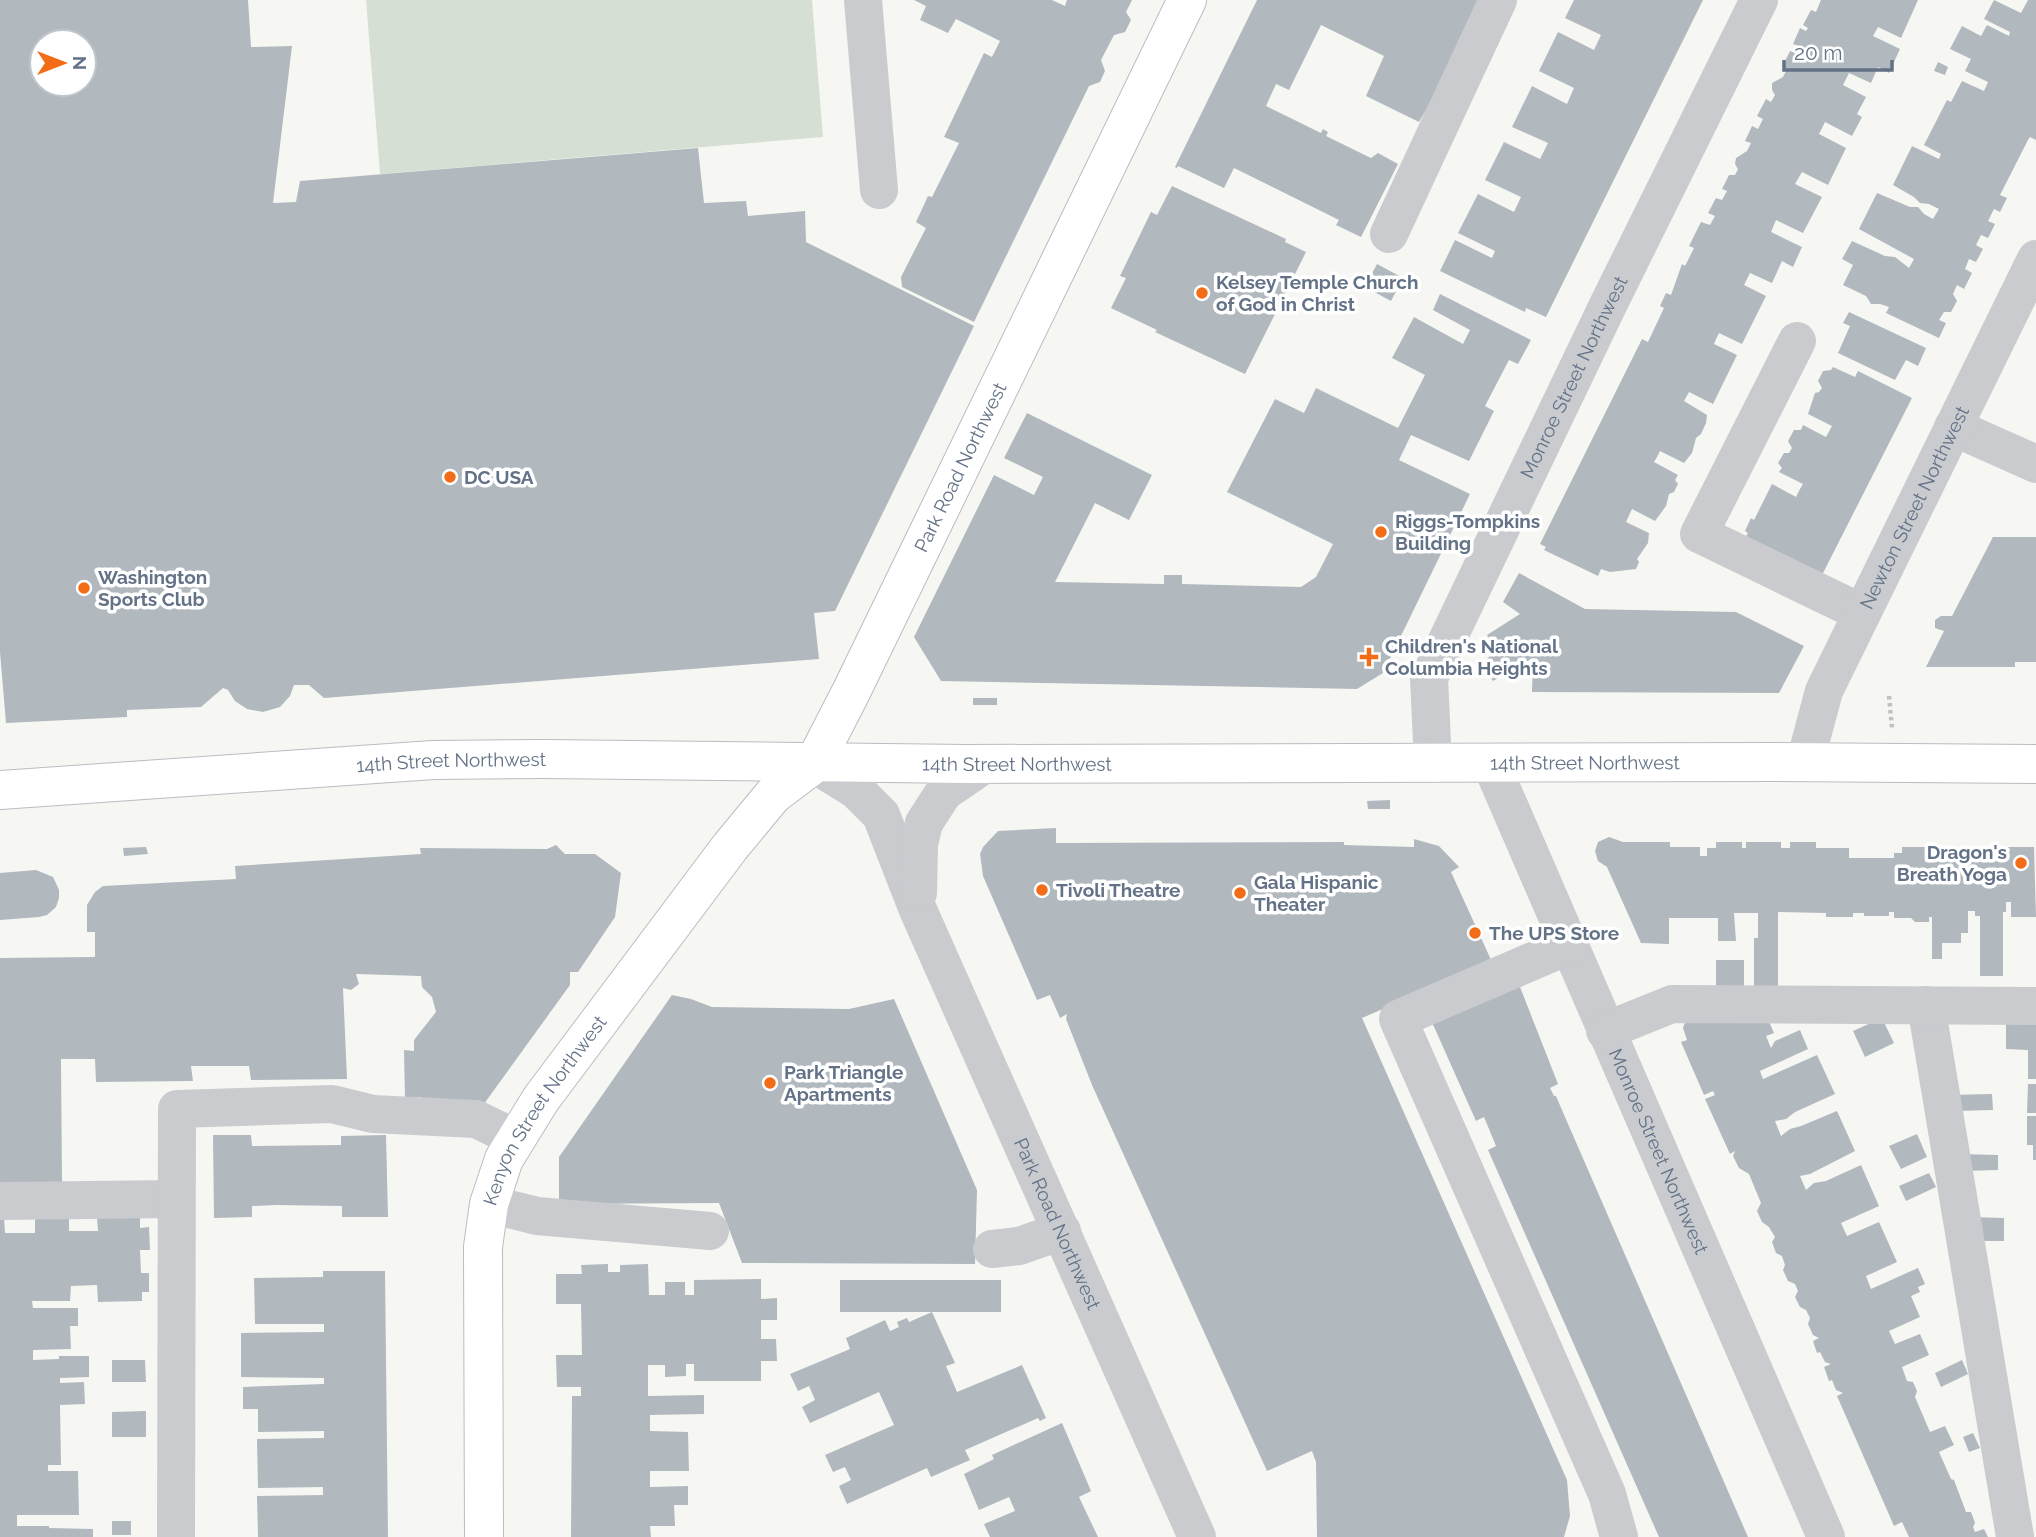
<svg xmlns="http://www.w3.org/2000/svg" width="2036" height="1537" viewBox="0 0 2036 1537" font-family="Raleway,sans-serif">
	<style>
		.green { fill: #d6dfd4 }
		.building { fill: #b1b8be; fill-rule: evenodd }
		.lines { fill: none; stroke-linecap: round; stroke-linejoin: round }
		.major-casing { stroke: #b9bcc1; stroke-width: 40 }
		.path { stroke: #bfc1c4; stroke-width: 4.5; stroke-dasharray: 3.5 3.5; stroke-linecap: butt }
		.minor { stroke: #c9cbcf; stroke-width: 38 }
		.major { stroke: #fff; stroke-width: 38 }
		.poi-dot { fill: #f36c17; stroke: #fff; stroke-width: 2.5 }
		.labels { text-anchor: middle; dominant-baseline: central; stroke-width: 7; stroke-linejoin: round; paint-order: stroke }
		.poi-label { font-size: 19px; font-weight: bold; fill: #637287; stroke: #fff; text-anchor: start }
		.street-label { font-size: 19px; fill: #637287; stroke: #fff }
	</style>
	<rect width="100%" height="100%" fill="#f6f7f3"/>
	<!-- green -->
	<polygon class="green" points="366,0 812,0 823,137 380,174"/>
	<!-- building -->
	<g class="building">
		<path d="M0,0H248L251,47L292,46L273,203L296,202L300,181L698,148L704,203L746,201L748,216L805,211L806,242L974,326L835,611L814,613L819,659L324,698L309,685H294L290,696L280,707L263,712L247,709L235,701L228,690L223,688L201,707L127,710V717L6,723L0,652ZM42,42H84V84H42Z"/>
		<polygon points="914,0 1052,0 1065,6 1067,0 1132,0 1126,12 1131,20 1125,32 1114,35 1101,60 1105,71 1100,82 1089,86 974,322 902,287 901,277 926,228 916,222 928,196 932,197 959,143 944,137 984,53 992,57 1000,41 956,19 948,33 920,20 926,6"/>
		<polygon points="1257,0 1481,0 1462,49 1419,122 1366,96 1384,56 1321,25 1289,90 1276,84 1266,106 1321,133 1323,129 1328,132 1326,136 1371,158 1378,153 1398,164 1361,237 1336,225 1339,220 1234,168 1224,188 1178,166 1177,168 1175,167"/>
		<polygon points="1574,0 1703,0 1546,317 1526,308 1525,312 1440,271 1455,240 1492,258 1495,251 1458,233 1478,194 1514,212 1521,197 1485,180 1504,142 1540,159 1548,143 1512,127 1532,86 1567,104 1574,88 1539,71 1558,32 1594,50 1601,35 1565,18"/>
		<polygon points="1821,0 1918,0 1901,38 1878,27 1873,36 1900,49 1889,73 1878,67 1871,83 1849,73 1843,85 1866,97 1857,114 1862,117 1852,136 1825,122 1819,134 1846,148 1828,185 1802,172 1795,184 1822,197 1803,233 1776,220 1771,232 1802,247 1793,267 1782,261 1772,283 1750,273 1744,285 1766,296 1742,344 1719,333 1716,339 1714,344 1737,355 1713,404 1689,392 1684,401 1707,415 1706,423 1701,434 1696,438 1692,453 1684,463 1660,451 1657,457 1654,462 1678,475 1675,480 1678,484 1674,492 1669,494 1666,506 1655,521 1632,509 1626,522 1649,533 1648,543 1637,559 1639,562 1636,569 1610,572 1601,569 1598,576 1544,550 1546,547 1540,544 1642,339 1648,342 1664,308 1660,306 1666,293 1671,295 1682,264 1685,266 1694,248 1689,246 1701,222 1710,225 1715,216 1708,213 1716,198 1722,200 1727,191 1722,189 1729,175 1735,175 1738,169 1735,164 1736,158 1747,151 1751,143 1745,141 1752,126 1758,129 1763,119 1757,116 1766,99 1771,102 1775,95 1772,90 1772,83 1783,77 1787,69 1782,67 1790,51 1795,53 1799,46 1793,44 1800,28 1806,31 1808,28 1803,25 1811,10 1816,12"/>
		<polygon points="1994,0 2021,13 2028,0 2036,0 2036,140 2030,137 2028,140 2000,195 2007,198 2000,212 1994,209 1988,221 1995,224 1988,238 1981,235 1976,245 1983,249 1976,262 1969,259 1965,269 1972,273 1964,289 1957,285 1953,294 1957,301 1951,312 1944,312 1939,320 1946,323 1939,338 1886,313 1889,307 1880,304 1871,304 1866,296 1843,285 1853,265 1842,259 1852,241 1885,256 1895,257 1909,268 1914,259 1859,229 1877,193 1910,207 1918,207 1924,214 1933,219 1939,209 1929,204 1920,203 1914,197 1893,185 1912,146 1939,159 1941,154 1924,145 1947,100 1951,102 1962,81 1984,91 1988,82 1965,71 1971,59 1950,49 1962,26 1981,36 1987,25 2009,36 2010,32 1984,19"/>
		<polygon points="1938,62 1948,67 1945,75 1934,71"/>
		<polygon points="1172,186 1286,239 1285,242 1306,252 1245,374 1155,332 1157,330 1111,308 1126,278 1120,276 1151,212 1157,215"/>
		<polygon points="1377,264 1403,278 1391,301 1365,287"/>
		<polygon points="1440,294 1531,340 1518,364 1509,360 1485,406 1494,411 1469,461 1411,435 1399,460 1470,494 1383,673 1357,689 941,681 914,637 994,475 1034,495 1043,477 1004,458 1027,413 1152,475 1129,520 1095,503 1055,582 1164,584 1164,575 1182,575 1182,584 1301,587 1316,577 1333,544 1227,492 1275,399 1304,413 1316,388 1398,428 1425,375 1392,358 1414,317 1463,344 1470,330 1433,310"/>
		<polygon points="1849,312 1926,348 1918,366 1906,360 1895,380 1838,353 1850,326 1843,323"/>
		<polygon points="1833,367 1855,377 1858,371 1912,398 1820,579 1746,536 1748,533 1745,531 1751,518 1754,520 1772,484 1796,497 1800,489 1803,484 1779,472 1782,468 1778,463 1784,453 1789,453 1792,448 1788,441 1794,430 1801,430 1803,425 1826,437 1832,426 1808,414 1815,393 1819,392 1822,388 1818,381 1823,371 1831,370"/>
		<polygon points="1993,537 2036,537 2036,662 2015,662 2015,667 1926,667 1944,631 1935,628 1935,620 1941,616 1952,616"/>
		<polygon points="1519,573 1585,609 1736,612 1804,646 1779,693 1532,692 1533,658 1493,681 1482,662 1496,652 1487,635 1520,614 1503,602"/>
		<rect x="973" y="698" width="24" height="7"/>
		<polygon points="1390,800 1390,809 1368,809 1367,801"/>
		<polygon points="1056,828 1056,843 1344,842 1344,845 1414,847 1414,839 1439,846 1459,867 1451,872 1492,962 1362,1018 1567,1480 1570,1516 1564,1537 1317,1537 1316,1462 1312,1451 1267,1471 1092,1085 1066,1019 1067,1014 1060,1018 1050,995 1037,1000 983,876 980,854 983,847 998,831"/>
		<polygon points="1609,837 1623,842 1670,842 1670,847 1700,847 1700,856 1707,856 1707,848 1716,848 1716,842 1742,842 1742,848 1746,848 1746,842 1781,842 1781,848 1790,848 1790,842 1816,842 1816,848 1849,848 1849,858 1894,858 1894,853 1902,853 1902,847 1931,847 1931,858 2006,858 2006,847 2034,847 2036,917 2011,917 2011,902 2006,902 2006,912 2003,912 2003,976 1980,976 1980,916 1975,916 1975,911 1968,911 1968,933 1961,933 1961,943 1942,943 1942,959 1932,959 1932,917 1929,917 1929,922 1915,922 1911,918 1894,918 1894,912 1889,912 1889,916 1864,916 1864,913 1853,913 1853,917 1826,917 1826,913 1778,912 1778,986 1754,986 1754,938 1758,938 1758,913 1734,913 1736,941 1718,941 1718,918 1669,918 1669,944 1641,943 1607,867 1598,861 1595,851 1598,842"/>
		<polygon points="556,845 565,854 595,854 621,873 615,917 578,972 570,972 570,985 481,1108 422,1107 421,1097 405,1098 404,1050 414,1051 414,1040 436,1012 432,997 422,987 421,976 356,974 359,984 351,990 343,988 347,1079 251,1080 249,1066 191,1066 193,1081 96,1082 95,1059 61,1059 62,1183 0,1184 0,958 95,957 95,932 87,932 87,905 95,892 103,886 236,879 235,866 421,854 420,848 547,849"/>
		<polygon points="146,847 148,854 124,856 123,848"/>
		<polygon points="36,870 53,877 59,890 59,898 56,907 47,915 39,917 0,920 0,873"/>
		<rect x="1716" y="960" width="28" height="30"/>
		<polygon points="1520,987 1558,1084 1550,1088 1554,1096 1556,1096 1565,1117 1748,1537 1659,1537 1488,1150 1496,1146 1484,1117 1476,1121 1431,1020"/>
		<polygon points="672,995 691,999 712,1007 849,1009 894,999 977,1190 975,1264 742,1263 719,1203 559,1204 559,1157"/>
		<polygon points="1767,1017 1774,1033 1766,1036 1771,1048 1775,1041 1800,1030 1808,1049 1760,1071 1763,1079 1817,1055 1835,1094 1795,1112 1786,1119 1775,1121 1781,1136 1790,1129 1801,1126 1837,1111 1855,1151 1810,1174 1800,1176 1806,1190 1814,1183 1826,1181 1861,1165 1879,1206 1841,1223 1847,1236 1879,1222 1897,1262 1866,1276 1871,1289 1918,1268 1925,1284 1918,1287 1920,1292 1911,1296 1920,1317 1889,1331 1895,1344 1920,1334 1929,1355 1902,1367 1907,1381 1913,1382 1917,1391 1915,1397 1930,1432 1945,1426 1954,1445 1939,1452 1951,1479 1954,1480 1966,1512 1971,1512 1975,1523 1973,1527 1975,1532 1984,1529 1988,1537 1909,1537 1902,1522 1894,1526 1837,1396 1843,1393 1836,1390 1832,1380 1829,1381 1824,1367 1831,1364 1825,1362 1820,1352 1817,1353 1813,1341 1819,1338 1813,1335 1808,1324 1810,1318 1806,1310 1800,1307 1795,1297 1798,1291 1795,1284 1788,1281 1783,1270 1785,1265 1782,1256 1776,1253 1772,1242 1775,1237 1769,1227 1762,1222 1757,1211 1761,1203 1749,1174 1739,1168 1733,1156 1735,1151 1730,1154 1705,1099 1715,1095 1713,1091 1704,1095 1681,1042 1687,1040 1683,1028 1686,1020"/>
		<polygon points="2006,1017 2036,1019 2036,1079 2028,1079 2028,1050 2006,1049"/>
		<polygon points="1882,1018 1894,1043 1865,1057 1853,1031"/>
		<polygon points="2028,1084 2036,1084 2036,1113 2027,1113"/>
		<polygon points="1992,1094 1993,1110 1953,1111 1948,1095"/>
		<polygon points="2027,1116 2036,1116 2036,1160 2033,1160 2033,1145 2027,1145"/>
		<polygon points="1917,1134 1927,1157 1901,1169 1889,1146"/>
		<polygon points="213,1135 251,1135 252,1146 341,1145 341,1136 386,1135 388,1217 342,1217 342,1206 277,1205 252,1206 252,1217 214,1218"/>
		<polygon points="1960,1154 1998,1155 1998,1170 1962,1171"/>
		<polygon points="1929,1173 1936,1187 1906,1201 1899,1186"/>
		<polygon points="0,1217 4,1217 5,1233 35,1233 35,1218 69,1217 69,1231 98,1231 97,1217 140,1217 140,1228 149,1227 150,1250 140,1250 141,1273 149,1273 149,1292 142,1292 142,1301 98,1302 97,1285 71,1286 70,1301 32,1301 33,1308 78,1308 78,1326 70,1326 71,1349 33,1350 33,1360 59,1359 59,1356 89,1356 89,1377 60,1378 60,1383 84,1382 85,1404 60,1405 61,1465 48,1465 48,1471 78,1471 79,1515 17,1515 17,1526 49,1526 49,1528 93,1529 93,1537 0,1537"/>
		<polygon points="1971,1217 2004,1218 2004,1241 1975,1241"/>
		<polygon points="608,1264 608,1272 620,1272 620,1265 648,1264 649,1295 665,1295 665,1282 685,1282 685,1295 694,1295 694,1280 761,1279 761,1299 777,1298 777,1320 761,1320 761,1339 776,1339 777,1361 761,1361 761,1381 694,1381 694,1364 686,1364 686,1376 665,1377 665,1365 648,1365 648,1396 704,1395 704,1414 650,1415 650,1431 688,1432 689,1471 650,1471 650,1487 688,1486 688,1505 674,1505 675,1526 650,1526 651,1537 571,1537 572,1396 581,1396 581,1387 557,1387 556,1355 582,1355 581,1304 556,1304 556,1274 582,1274 581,1265"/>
		<polygon points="323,1271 385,1271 388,1537 258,1537 257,1496 323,1495 323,1487 258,1488 257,1439 324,1438 324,1431 258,1432 258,1409 243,1409 243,1387 324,1384 324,1378 241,1377 241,1333 324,1332 324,1324 255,1324 254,1278 323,1277"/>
		<polygon points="840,1280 1001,1280 1001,1312 932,1312 955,1363 946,1366 957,1392 1022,1365 1046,1418 1040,1421 1038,1418 965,1450 970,1460 931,1477 927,1468 847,1504 839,1486 851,1480 845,1467 833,1472 825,1455 894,1425 879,1392 810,1423 802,1407 815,1400 809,1386 798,1391 790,1374 850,1349 846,1338 885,1320 890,1331 899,1327 897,1322 907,1318 909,1322 932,1312 840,1312"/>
		<polygon points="112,1360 145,1360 146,1382 112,1382"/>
		<polygon points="1962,1360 1968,1374 1941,1387 1935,1373"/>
		<polygon points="146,1411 146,1437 112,1437 112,1412"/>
		<polygon points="1062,1423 1091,1491 1079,1497 1098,1537 990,1537 984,1524 1015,1511 1009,1497 979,1510 964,1474 994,1459 992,1455"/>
		<polygon points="1973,1433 1980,1448 1969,1452 1963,1437"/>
		<rect x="112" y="1521" width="19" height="14"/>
	</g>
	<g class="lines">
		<!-- major casing -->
		<g class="major-casing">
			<g id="major">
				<path id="s5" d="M0,790L433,760L544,759L966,764L1773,762L2036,764"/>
				<path id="s6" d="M484,1537L483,1247L489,1204L504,1159L541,1099L730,847L773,795L814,764L851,692L1187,0"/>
			</g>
		</g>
		<!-- path -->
		<polyline class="path" points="1889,696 1892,728"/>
		<!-- minor -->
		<g class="minor">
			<polyline points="863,0 879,190"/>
			<polyline points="1389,234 1498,0"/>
			<polyline points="1797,341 1699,534 1862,613"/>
			<polyline points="1953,427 2036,464"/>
			<path id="s1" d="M1805,762L1824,691L2036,259"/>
			<path id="s2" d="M814,764L856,790L881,815L918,910L1197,1537"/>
			<path id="s3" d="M1433,764L1429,678L1609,303L1759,0"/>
			<path id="s4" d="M1491,764L1826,1537"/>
			<polyline points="918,893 919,844 924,823 944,792 985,764"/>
			<polyline points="1568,946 1398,1019 1607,1494 1619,1537"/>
			<polyline points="1926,1005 2015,1537"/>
			<polyline points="1605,1031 1672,1004 2036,1006"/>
			<polyline points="0,1201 176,1199"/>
			<polyline points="489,1204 537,1216 710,1231"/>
			<polyline points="992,1249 1019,1246 1062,1231"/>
			<polyline points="176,1537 177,1109 332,1104 373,1114 476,1119 517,1139"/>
		</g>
		<!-- major -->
		<use href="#major" class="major"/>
	</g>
	<!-- markers -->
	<g class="poi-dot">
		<circle cx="1202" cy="293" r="7"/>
		<circle cx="450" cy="477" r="7"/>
		<circle cx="1381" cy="532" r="7"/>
		<circle cx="84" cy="588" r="7"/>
		<path d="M1365.5 646.5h7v7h7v7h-7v7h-7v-7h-7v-7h7z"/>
		<circle cx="2021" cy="863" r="7"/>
		<circle cx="1042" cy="890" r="7"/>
		<circle cx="1240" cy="893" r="7"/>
		<circle cx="1475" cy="933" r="7"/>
		<circle cx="770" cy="1083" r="7"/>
	</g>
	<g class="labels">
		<!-- poi labels -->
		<g class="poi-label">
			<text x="1216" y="282">Kelsey Temple Church<tspan x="1216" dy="22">of God in Christ</tspan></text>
			<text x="464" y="477">DC USA</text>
			<text x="1395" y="521">Riggs-Tompkins<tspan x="1395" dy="22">Building</tspan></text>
			<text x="98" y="577">Washington<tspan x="98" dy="22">Sports Club</tspan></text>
			<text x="1385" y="646">Children's National<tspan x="1385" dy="22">Columbia Heights</tspan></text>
			<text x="2007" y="852" text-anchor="end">Dragon's<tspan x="2007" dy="22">Breath Yoga</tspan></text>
			<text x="1254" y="882">Gala Hispanic<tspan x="1254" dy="22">Theater</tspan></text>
			<text x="1056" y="890">Tivoli Theatre</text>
			<text x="1489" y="933">The UPS Store</text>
			<text x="784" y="1072">Park Triangle<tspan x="784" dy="22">Apartments</tspan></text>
		</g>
		<!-- street labels -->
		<g class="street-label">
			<text stroke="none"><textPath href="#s3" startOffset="420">Monroe Street Northwest</textPath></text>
			<text stroke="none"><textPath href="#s6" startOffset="1216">Park Road Northwest</textPath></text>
			<text stroke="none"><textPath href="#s1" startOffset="278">Newton Street Northwest</textPath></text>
			<text stroke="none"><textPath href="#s5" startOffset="452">14th Street Northwest</textPath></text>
			<text stroke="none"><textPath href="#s5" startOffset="1586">14th Street Northwest</textPath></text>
			<text stroke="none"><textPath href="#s5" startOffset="1018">14th Street Northwest</textPath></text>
			<text stroke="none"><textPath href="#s6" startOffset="443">Kenyon Street Northwest</textPath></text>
			<text stroke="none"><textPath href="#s4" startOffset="422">Monroe Street Northwest</textPath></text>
			<text stroke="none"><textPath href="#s2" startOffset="530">Park Road Northwest</textPath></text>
		</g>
	</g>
	<!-- north arrow -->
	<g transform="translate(63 63) rotate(90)"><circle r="33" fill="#ffffff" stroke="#c1c7cf" stroke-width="2"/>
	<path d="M0-5L12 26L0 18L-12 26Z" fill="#f36c17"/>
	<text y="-10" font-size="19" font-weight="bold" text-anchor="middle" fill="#637287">N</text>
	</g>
	<!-- scale -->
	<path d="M1784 60v10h108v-10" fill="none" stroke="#637287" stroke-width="3.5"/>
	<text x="1794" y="60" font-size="21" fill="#637287" stroke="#ffffff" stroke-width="5" paint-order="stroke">20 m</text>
</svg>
